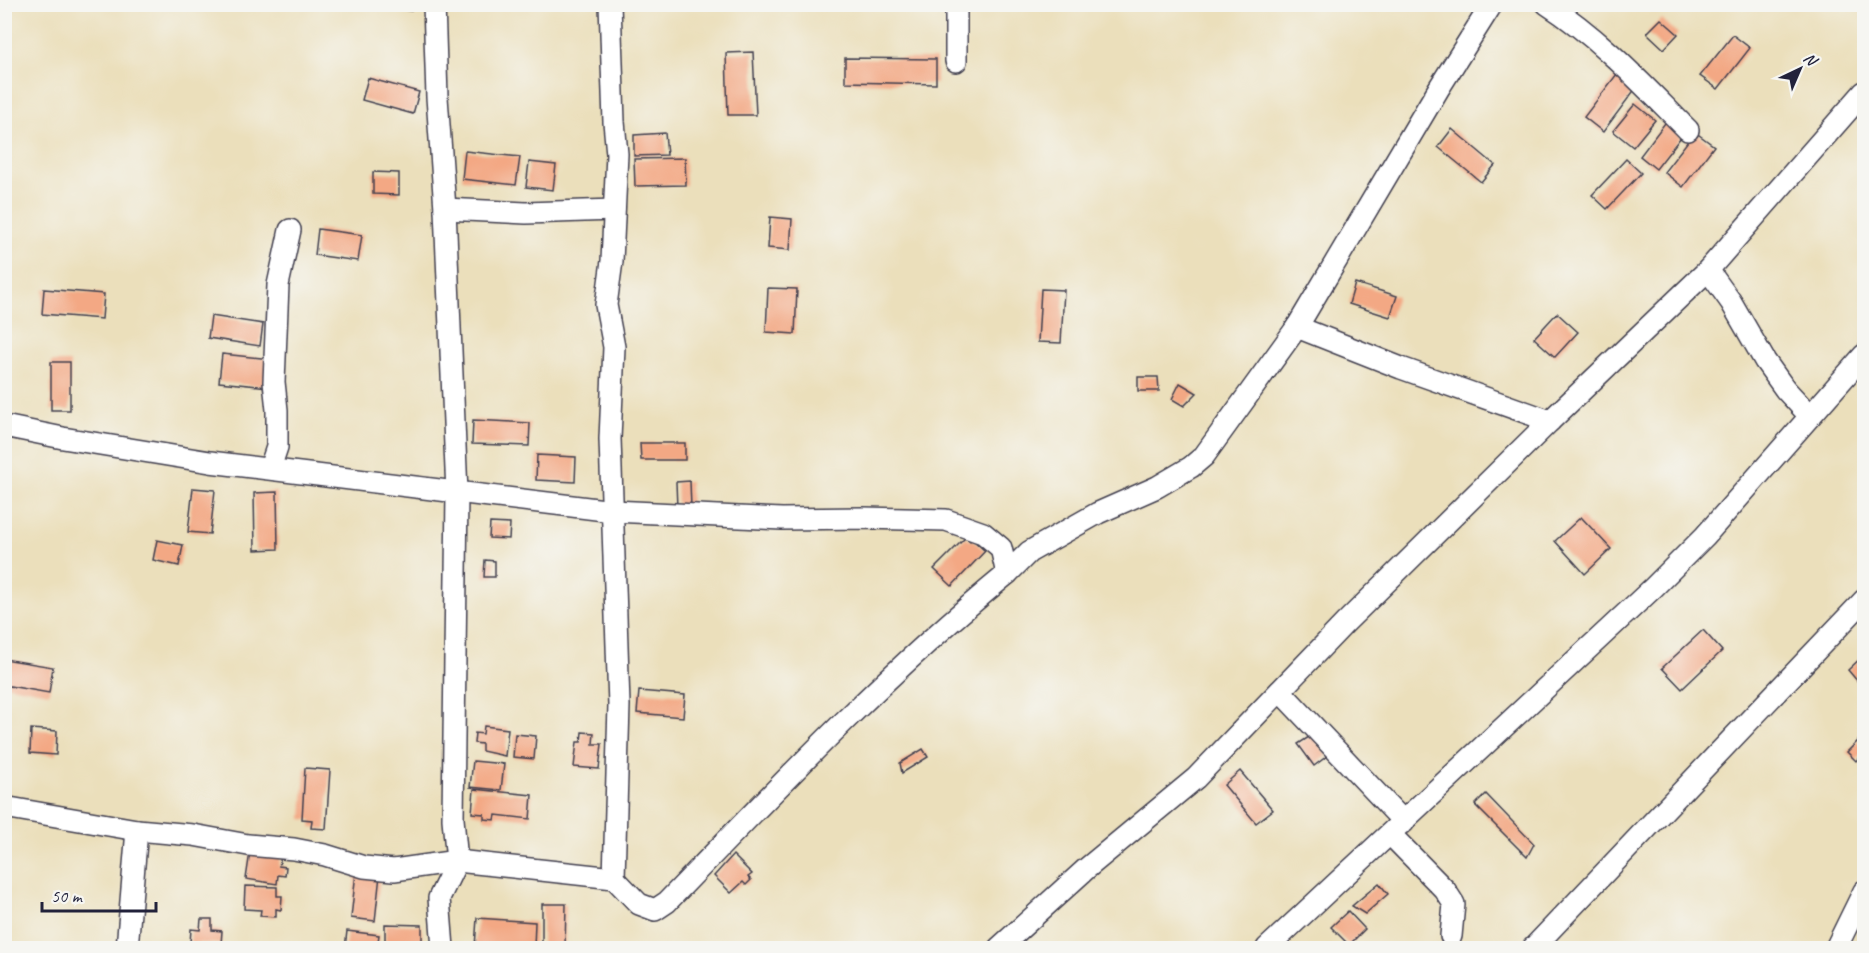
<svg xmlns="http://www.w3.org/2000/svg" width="1869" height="953" viewBox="0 0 1869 953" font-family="Caveat,sans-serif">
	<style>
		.building { fill: #f3a884 }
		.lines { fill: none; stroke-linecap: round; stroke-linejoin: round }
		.minor-casing { stroke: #403e4e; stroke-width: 24 }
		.minor { stroke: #fff; stroke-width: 21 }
	</style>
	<rect width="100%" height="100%" fill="#f6f6f2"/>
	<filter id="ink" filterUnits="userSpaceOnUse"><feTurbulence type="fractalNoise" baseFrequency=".0167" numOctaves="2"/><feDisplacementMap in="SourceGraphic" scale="12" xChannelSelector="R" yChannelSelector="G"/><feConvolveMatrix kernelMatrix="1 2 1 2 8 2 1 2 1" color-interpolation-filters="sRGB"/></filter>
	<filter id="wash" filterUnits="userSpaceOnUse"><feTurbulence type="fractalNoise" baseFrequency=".008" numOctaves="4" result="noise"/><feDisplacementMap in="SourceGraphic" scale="24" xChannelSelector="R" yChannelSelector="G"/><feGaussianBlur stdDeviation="1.35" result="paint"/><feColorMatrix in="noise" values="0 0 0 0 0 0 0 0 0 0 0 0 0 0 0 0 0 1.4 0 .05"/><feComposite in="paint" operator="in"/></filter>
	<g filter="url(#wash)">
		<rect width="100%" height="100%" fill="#ebdfbb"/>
		<g id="blocks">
			<!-- building -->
			<g class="building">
				<polygon points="376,4 411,4 411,11 376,7"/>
				<polygon points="1661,19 1678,34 1664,49 1647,33"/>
				<polygon points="1733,35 1750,48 1718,89 1700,76"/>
				<polygon points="753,52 756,115 728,115 726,53"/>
				<polygon points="845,58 936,59 936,84 845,82"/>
				<polygon points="1617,74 1636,88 1603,132 1584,117"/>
				<polygon points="368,78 419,92 413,114 362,100"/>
				<polygon points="1635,104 1655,120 1633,147 1613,131"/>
				<polygon points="1668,119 1681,137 1656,169 1640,156"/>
				<polygon points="1452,129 1495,165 1481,182 1438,147"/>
				<polygon points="1695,132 1714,146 1683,187 1664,172"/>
				<polygon points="665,133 667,155 634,156 634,135"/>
				<polygon points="465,151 520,157 516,185 462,179"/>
				<polygon points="685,158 686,185 635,186 634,159"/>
				<polygon points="1626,159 1641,173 1607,209 1592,195"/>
				<polygon points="529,162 556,165 553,190 526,187"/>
				<polygon points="373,172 399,173 399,195 373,194"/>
				<polygon points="770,217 792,219 790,250 768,248"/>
				<polygon points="318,229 362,235 358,261 315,255"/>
				<polygon points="1355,283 1397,296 1390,317 1349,304"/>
				<polygon points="768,288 797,289 795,334 766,332"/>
				<polygon points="44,289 104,294 102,319 42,314"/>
				<polygon points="1041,289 1064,290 1061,343 1038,342"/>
				<polygon points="1557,313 1578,332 1555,357 1534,338"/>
				<polygon points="211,316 263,324 260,346 208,338"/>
				<polygon points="222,354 271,359 268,387 219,382"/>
				<rect x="51" y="362" width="19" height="48"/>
				<polygon points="1138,377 1158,377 1159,391 1138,391"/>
				<polygon points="1180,383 1197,393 1184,406 1172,399"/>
				<polygon points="473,420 530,423 529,446 472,444"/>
				<polygon points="640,443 685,443 685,460 641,460"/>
				<polygon points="537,455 576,457 575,482 536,480"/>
				<polygon points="690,481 691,508 677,508 676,482"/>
				<polygon points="193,488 215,490 210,534 188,532"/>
				<polygon points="277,492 278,549 255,550 254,493"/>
				<polygon points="1581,517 1611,549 1585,574 1555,541"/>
				<polygon points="490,523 510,524 509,539 489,538"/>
				<polygon points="966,537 970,541 972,539 985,551 952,586 934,569"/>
				<polygon points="157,540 183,545 179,566 153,560"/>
				<polygon points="485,560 495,561 495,577 484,577"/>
				<polygon points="1703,630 1722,651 1682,689 1662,668"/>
				<polygon points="1864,655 1864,689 1848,670"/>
				<polygon points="4,659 53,667 49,693 4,685"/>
				<polygon points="639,691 685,695 683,717 637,713"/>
				<polygon points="484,726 508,729 505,756 482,751 482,744 474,743 475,733 483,734"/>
				<polygon points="31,729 57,731 56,755 30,753"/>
				<polygon points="582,732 594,733 593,744 602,744 599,769 574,767 577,742 581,742"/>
				<polygon points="515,734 536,736 534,759 513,757"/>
				<polygon points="1312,735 1327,756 1314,766 1298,744"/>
				<polygon points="1862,737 1864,740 1864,752 1856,761 1847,752"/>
				<polygon points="923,749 928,757 902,773 900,763"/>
				<polygon points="473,761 504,764 501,790 470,787"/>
				<polygon points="305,768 330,770 326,829 311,828 312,820 302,819"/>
				<polygon points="1240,771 1273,810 1256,823 1224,785"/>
				<polygon points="474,789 532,795 530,819 496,815 495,820 484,819 484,814 472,813"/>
				<polygon points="1486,794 1534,844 1527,857 1475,805"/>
				<polygon points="250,852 281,857 279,866 286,867 285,876 278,875 277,884 246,879"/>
				<polygon points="733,855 752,874 748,877 751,880 746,885 743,882 731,893 714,876"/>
				<polygon points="356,872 380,875 375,921 351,918"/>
				<polygon points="1379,883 1388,894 1365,914 1352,906"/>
				<polygon points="245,886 277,887 277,896 282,896 281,910 276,909 276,917 260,916 261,910 244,909"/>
				<polygon points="542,904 566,904 565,948 542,948"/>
				<polygon points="1348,911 1365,929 1349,945 1331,927"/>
				<polygon points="477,918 535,922 534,948 475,947"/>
				<polygon points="201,919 212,919 212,930 222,931 221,944 190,943 191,929 200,930"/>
				<polygon points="385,924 422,925 422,948 385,948"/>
				<polygon points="347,931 379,935 377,948 345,948"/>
			</g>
		</g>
	</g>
	<g filter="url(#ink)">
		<use href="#blocks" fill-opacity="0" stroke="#403e4e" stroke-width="1.5"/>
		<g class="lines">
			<!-- minor casing -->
			<g class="minor-casing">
				<g id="minor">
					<polyline points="434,4 437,97 445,209 457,493 453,819 457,861 439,898 443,948"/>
					<polyline points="610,4 614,122 617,154 612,261 606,305 614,347 610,439 619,705 614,878"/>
					<polyline points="956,4 956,61"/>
					<path d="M1547,4C1601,39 1643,85 1688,130"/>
					<polyline points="445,209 526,213 614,210"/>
					<polyline points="1708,270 1731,302 1765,361 1785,389 1810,416"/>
					<polyline points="1550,421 1708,270 1864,92"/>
					<polyline points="4,426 63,438 210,462 613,511 782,519 863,518 946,520 983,533 1001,548 1007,574 1029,552 1098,513 1157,487 1191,467 1204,456 1297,327 1439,88 1492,4"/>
					<polyline points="270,468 277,447 277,410 274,382 278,285 290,230"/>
					<polyline points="1280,691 1404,822"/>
					<path d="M4,807L137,830L193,835L248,845L294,849L325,855L364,867L394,870L457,861L614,878L639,904L655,910L667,902C776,789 885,674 1007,574"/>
					<polyline points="1390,834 1445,890 1454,904 1451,936"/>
					<polyline points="127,948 137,830"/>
					<polyline points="999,948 1086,869 1196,778 1345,623 1550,421 1401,368 1297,327"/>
					<polyline points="1267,948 1653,588 1705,536 1864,355"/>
					<polyline points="1533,948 1864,600"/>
					<polyline points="1836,948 1864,891"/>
				</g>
			</g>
			<!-- minor -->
			<use href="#minor" class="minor"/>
		</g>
	</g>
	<!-- margin -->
	<rect width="1869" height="953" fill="none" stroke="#f6f6f2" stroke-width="24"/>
	<!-- north arrow -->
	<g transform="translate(1800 69) rotate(44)" stroke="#f6f6f2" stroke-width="4.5" paint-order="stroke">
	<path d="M0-4.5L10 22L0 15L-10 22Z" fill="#22223b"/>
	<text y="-9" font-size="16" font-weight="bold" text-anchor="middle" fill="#22223b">N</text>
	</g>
	<!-- scale -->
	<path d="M42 902v9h114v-9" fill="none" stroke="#22223b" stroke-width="3"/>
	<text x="51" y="902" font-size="18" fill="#22223b" stroke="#f6f6f2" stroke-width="4.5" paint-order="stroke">50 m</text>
</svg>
